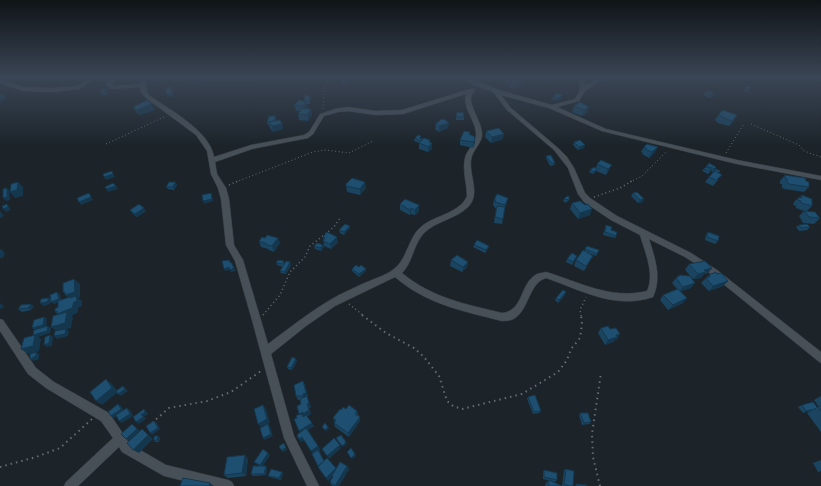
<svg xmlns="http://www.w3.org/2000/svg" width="821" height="486" viewBox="0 0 821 486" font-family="'Alegreya Sans',sans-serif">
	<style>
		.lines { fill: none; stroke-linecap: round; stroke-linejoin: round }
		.street-casing { stroke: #373e43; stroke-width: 1 }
		.path-far2 { stroke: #656d72; stroke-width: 1; stroke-dasharray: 1 2.5; stroke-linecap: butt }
		.path-far1 { stroke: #656d72; stroke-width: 1.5; stroke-dasharray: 1 3; stroke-linecap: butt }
		.path { stroke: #656d72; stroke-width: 2; stroke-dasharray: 1.5 4; stroke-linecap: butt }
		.street { fill: #475057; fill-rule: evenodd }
		.wall { fill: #1a4460 }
		.shaded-wall { fill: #15374e }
		.building { fill: #1e4f70; stroke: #15374e }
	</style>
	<rect width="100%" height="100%" fill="#1c242a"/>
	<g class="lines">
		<!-- street casing -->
		<g class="street-casing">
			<g id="street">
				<polygon points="88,78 95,78 80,89 53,92 23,91 0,83 0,79 24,87 53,88 77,86"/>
				<path d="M110,78H116L112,85L114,86L140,84L139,78H145L147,92L150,96C170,110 210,131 214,157L251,145L304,135L309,132L320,114L335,109L348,107L376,111L402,110L470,89H474L475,90C472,94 471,96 471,101C473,112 481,122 482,133C483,143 472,150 471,160C469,176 481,194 468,207C456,219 436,221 424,233C413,245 413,262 402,273C432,298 465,304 502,313C523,311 520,286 534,276C537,273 542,273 546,272C579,282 611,300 647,291C655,274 645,252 640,235L611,220L584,202L578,194L568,168L554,150L507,110L493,92L474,85L462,78H470L499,90L552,105L575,99L580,90L578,78H584L585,86L597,78H604L585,91L579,101L557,107L606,129L737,160L821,176V180L737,164L602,131L549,108L501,95L511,108L558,148L567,157L574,168L585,193L590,198L617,216L691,253L717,270L821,352V363L818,361L711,274L685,257L649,239C655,259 662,277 653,297C615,310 581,290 546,278C529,283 529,309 515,318C511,321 506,321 502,321C463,311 426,304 395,277L335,306L306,326L271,354L294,436L319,486H307L284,438L252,320L235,261L226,245L221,199L218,188L211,174L207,151L196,135L146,98L141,92L140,87L111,89L106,85ZM466,94C462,108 475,119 476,133C477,143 467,149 465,158C462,170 467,184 467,196C460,213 436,215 422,226C408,237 408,258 394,269C388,274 379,277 372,280C361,284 350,290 339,295C313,309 291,327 268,344L243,260L234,245L229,199L226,188L217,174L215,162L252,149L308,138L313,134L324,116L338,112L348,111L376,115L403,114Z"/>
				<polygon points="0,319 3,320 36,368 54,382 109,413 130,444 166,465 228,480 232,482 234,486 205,486 164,476 122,452 119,447 78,486 64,486 66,482 113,438 101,421 46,388 28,374 0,331"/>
			</g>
		</g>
		<!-- path-far2 -->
		<g class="path-far2">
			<polyline points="323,109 324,89 329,78"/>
			<polyline points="751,124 799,145 804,151 821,157"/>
			<polyline points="106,144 164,117"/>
			<polyline points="726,153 743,125"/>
			<polyline points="236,182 313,152 325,150 349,153 373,141"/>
			<polyline points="630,182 642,176 667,151"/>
		</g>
		<!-- path-far1 -->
		<g class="path-far1">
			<polyline points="229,185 238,181"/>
			<polyline points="594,197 620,188 632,181"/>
			<polyline points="349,304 364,316"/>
			<polyline points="263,315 280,295 290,272 305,257 310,246 334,227 340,218"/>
			<polyline points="581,316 580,310 586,297"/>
		</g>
		<!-- path -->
		<g class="path">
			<polyline points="362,315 386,333 414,348 424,357 439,376 447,401 453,406 462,409 522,394 558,372 567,360 571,349 580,338 582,324 581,315"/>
			<polyline points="152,423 169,408 207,401 231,392 261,371"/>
			<polyline points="0,467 36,457 60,448 92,419"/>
			<polyline points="600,486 593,457 592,434 601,373"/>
		</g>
		<!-- street -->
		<use href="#street" class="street"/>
	</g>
	<!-- wall -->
	<g class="wall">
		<polygon points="190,78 200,78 197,82 191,81"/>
		<polygon points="341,78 348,78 349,81 347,84 342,85"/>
		<polygon points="504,78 525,78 525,80 524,85 514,89 509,87 509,85 504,83"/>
		<polygon points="751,87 747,92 743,91 744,88"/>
		<polygon points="107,89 108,92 106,95 102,95 100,92"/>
		<polygon points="705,92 714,94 712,97 709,98 704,95"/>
		<polygon points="308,96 310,96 311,99 310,104 307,104 308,107 306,109 311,109 312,115 308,121 299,120 298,114 300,111 296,111 294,105 304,101"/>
		<polygon points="553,96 562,98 556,101 552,99"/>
		<polygon points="580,102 587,113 582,116 572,112 574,106"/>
		<polygon points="133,107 155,110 140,115 136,112"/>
		<polygon points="456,113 464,117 464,120 456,120"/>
		<polygon points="719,114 734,121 729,126 718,123 715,120"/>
		<polygon points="277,119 276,121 282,124 283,129 273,132 270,128 269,125 268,125 267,122"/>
		<polygon points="439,120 448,128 439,132 435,129 436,123 439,122"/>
		<polygon points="486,131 503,139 491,143 485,137"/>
		<polygon points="470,132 470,135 475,143 473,148 460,145 460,140"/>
		<polygon points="421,136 421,138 432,143 432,149 428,152 419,149 419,143 414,141 415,138"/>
		<polygon points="574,142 584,148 578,150 573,145"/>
		<polygon points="644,147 655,152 649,158 642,154 643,153 641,152"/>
		<polygon points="546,156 555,163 554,165 550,166 546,158"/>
		<polygon points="601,160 609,170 606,175 596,171 593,174 589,172 590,170 596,168 597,164"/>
		<polygon points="709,163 716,167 713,171 719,173 718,180 713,186 705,182 713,172 711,171 708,174 702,171"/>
		<polygon points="785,175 806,181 809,187 804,192 785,189 782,188 782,184 780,184 780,181"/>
		<polygon points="175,182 177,185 174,190 168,189 166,187"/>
		<polygon points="346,184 366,188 360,195 347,192"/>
		<polygon points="633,193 643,202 638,203 631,196"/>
		<polygon points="802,195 812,206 807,211 820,218 814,224 803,223 799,216 804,211 796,208 796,206 793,205 794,202 799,197 800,197"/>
		<polygon points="570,197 569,200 566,203 563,201 564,199"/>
		<polygon points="494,200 507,203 505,207 502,224 494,223 496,208 494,207 494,206 493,205"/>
		<polygon points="572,203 590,215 578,219 570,209"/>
		<polygon points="400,204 419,205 419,211 415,215 411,214 410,215 400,210"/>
		<polygon points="130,210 146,211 137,217 132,213"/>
		<polygon points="606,225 616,236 615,238 603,235 605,228"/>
		<polygon points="799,225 810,227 807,230 799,231 796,227"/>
		<polygon points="350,228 344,235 340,233 339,230"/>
		<polygon points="708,232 718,241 715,244 705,240 706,235"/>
		<polygon points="323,237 338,242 331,249 324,246"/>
		<polygon points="259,241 280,243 274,252 269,250 268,249 261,247"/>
		<polygon points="474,245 489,246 488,248 485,253 473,247"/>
		<polygon points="314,246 324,247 321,251 315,249"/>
		<polygon points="587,246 597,254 596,256 591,254 590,261 584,271 574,266 576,260 584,251"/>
		<polygon points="576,258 572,265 566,262 567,259"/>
		<polygon points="451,260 468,262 467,267 462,272 450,266"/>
		<polygon points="284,261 284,263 291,265 286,274 281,273 280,271 283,267 277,265 276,263"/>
		<polygon points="689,264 712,268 707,274 704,274 701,278 693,279 685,270"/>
		<polygon points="359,267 366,271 359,277 352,271 352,269"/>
		<polygon points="717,274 728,281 723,286 709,291 701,283 709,275"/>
		<polygon points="676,278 691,288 681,291 683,303 668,310 660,300 663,295 677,289 672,283"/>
		<polygon points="565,295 558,303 555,300 556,298"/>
		<polygon points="34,306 31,310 22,312 18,309"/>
		<polygon points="601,328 610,329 620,334 617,339 615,340 613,342 605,345 598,333"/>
		<polygon points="297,361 292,370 288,369 287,367"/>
		<polygon points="303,381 305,385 308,397 307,397 311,407 309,408 311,414 307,416 314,426 308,430 320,449 319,450 324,461 336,469 347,466 349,469 339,486 333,486 331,485 330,482 333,477 332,476 328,481 318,467 313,453 304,440 301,442 297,435 300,432 297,418 299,414 301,404 300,400 298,400 296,396"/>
		<polygon points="821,396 821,432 807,413 811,411 803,413 798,407 802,405 817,407 819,407 814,400"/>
		<polygon points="528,397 541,411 539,413 533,414 527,399"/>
		<polygon points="346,409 357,411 358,415 360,417 360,421 349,437 335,427 334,423 335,422 333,418 341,410"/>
		<polygon points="580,413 591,422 589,424 582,425 579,415"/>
		<polygon points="158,436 160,438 159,442 156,442 154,441"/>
		<polygon points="270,455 262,466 267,467 266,475 253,476 251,474 260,466 254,462"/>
		<polygon points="248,459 246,476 228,478 224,475"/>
		<polygon points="821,460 821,471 818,472 813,463"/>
		<polygon points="566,469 573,486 562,486 564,470"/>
		<polygon points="544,470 557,480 555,482 543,479 543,472"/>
		<polygon points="283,473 281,480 270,477 268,476"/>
		<polygon points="549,480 562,486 545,486 546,483"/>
	</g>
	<!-- shaded-wall -->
	<g class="shaded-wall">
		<polygon points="197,78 200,78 197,82 196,79"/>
		<polygon points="523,78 525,78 524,85 514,89 515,84"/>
		<polygon points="107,89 108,92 106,95 104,92"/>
		<polygon points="173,93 174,96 168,97 167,95"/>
		<polygon points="714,94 712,97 709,98 710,95"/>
		<polygon points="3,95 6,97 5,100 0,102 0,98"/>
		<polygon points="563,95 562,98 556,101 557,99"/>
		<polygon points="306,102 308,107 304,111 303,106"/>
		<polygon points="152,104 155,110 140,115 137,110"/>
		<polygon points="589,107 587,113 582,116 584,110"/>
		<polygon points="311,109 312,115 308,121 307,115"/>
		<polygon points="737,115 734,121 729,126 732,121"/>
		<polygon points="449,123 448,128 439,132 439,126"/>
		<polygon points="282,124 283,129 273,132 272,126"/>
		<polygon points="504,134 503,139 491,143 492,137"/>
		<polygon points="475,137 475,143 473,148 474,142"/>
		<polygon points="430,140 430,145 432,143 432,149 428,152 429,142"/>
		<polygon points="585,145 584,148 578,150 579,147"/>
		<polygon points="658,147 655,152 649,158 652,152"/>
		<polygon points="612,165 606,175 608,169"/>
		<polygon points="112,171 115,177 106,180 104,177"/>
		<polygon points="18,182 23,187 23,196 15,198 10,192"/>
		<polygon points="175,182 177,185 174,190 173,187"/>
		<polygon points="365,182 366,188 360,195 360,189"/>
		<polygon points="116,186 118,189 108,192 106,189"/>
		<polygon points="7,188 9,190 10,200 6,201 3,198"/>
		<polygon points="89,193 93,200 81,205 79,202"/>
		<polygon points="211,193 212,195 213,201 204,204 203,201"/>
		<polygon points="508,198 507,203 504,210 505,205"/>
		<polygon points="644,199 643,202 638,203 640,200"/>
		<polygon points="7,204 11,210 6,212 3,209"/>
		<polygon points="419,205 419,211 415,215 415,210"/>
		<polygon points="144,208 146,211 137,217 135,214"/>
		<polygon points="411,208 411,214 410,215 410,210"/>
		<polygon points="592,209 590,215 578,219 580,213"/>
		<polygon points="0,211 4,216 0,218"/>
		<polygon points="350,226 350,228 344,235 344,232"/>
		<polygon points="337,237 338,242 331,249 330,244"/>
		<polygon points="278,238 280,243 274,252 272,246"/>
		<polygon points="323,245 324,247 321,251 320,248"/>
		<polygon points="2,250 5,253 3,258 0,258 0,255"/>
		<polygon points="290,262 291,265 286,274 285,272"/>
		<polygon points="468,262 467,267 462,272 463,267"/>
		<polygon points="229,267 234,268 236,271 231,272 230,270 225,271 224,269"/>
		<polygon points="712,268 707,274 704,274 701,278 693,279 698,274 704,270"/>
		<polygon points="366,269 366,271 359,277 359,274"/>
		<polygon points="74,279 80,284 80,297 78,298 82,301 82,306 79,307 77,313 71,316 73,317 71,328 66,329 69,331 68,336 57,339 54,336 57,332 51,327 63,319 55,312 70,300 63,292"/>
		<polygon points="728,281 723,286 709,291 713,286"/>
		<polygon points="695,283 691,288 679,292 683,287"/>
		<polygon points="57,292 60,294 61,301 54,304 51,302 50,304 43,306 40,303 49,298 52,300"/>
		<polygon points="566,292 565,295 558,303 559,300"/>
		<polygon points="687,298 683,303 668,310 673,305"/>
		<polygon points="0,303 3,305 4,307 0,309"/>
		<polygon points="31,304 34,306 31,310 28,308"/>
		<polygon points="44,317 47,319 46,328 35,330 32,328"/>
		<polygon points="48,326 51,328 50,333 38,337 41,339 39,351 28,354 21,349 33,335"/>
		<polygon points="620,334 617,339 615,340 613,342 605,345 608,340 616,335"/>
		<polygon points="50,335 53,337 52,346 47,347 44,345"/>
		<polygon points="36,352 39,354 39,359 34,361 30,359"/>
		<polygon points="296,359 297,361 292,370 291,368"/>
		<polygon points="106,379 112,384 118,392 102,405 96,401"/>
		<polygon points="303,381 305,385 308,397 307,397 311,407 309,408 311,414 306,418 302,418 299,414 305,400 303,396"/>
		<polygon points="123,386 128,391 121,396 118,394"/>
		<polygon points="118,404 121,406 124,411 114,418 111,416"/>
		<polygon points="263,405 266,409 270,423 261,427 258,424"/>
		<polygon points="127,408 130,410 133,416 122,423 119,421"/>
		<polygon points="144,409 146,411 148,414 144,416 146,419 139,424 136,422 141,415"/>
		<polygon points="815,409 811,411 803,413 806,411"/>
		<polygon points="360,417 360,421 349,437 348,433"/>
		<polygon points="154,421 157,423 160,429 152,435 150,433"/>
		<polygon points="312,423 314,426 301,434 299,431"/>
		<polygon points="132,424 135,426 140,431 128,441 126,439"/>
		<polygon points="268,424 270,426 273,436 264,440 263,438"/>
		<polygon points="328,427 329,428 326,432 325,430"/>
		<polygon points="142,429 147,433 153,439 139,453 133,450"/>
		<polygon points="158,436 160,438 159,442 157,440"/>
		<polygon points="302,437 304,440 301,442 299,439"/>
		<polygon points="346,442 347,444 342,447 342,446"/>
		<polygon points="284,443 287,450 283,452 281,450"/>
		<polygon points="340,445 341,448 329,459 327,456"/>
		<polygon points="318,446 320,449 313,454 311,451"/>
		<polygon points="268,453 270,455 262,467 260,465"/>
		<polygon points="355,454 356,456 352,459 351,458"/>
		<polygon points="245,455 248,459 246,476 242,473"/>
		<polygon points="266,466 267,467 266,475 264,474"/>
		<polygon points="347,466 349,469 339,486 335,486"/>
		<polygon points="336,468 337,471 328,481 326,478"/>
		<polygon points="282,472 283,473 281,480 279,478"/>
		<polygon points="210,483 214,486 209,486"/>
	</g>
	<!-- building -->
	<g class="building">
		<polygon points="341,78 348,78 347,82 341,82"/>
		<polygon points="507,78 523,78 525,80 515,84 510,81 512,80"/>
		<polygon points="747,86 751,87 749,90 744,88"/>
		<polygon points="170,87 173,93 167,95 165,89"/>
		<polygon points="103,89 107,89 104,92 100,92"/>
		<polygon points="709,91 714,94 710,95 705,92"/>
		<polygon points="558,93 563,95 557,99 553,96"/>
		<rect x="0" y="95" width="3" height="3"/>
		<polygon points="305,95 308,95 308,96 310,96 309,101 304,101"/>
		<polygon points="147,100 152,104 137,110 133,107"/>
		<polygon points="299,100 306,102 303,106 294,105"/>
		<polygon points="580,102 589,107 584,110 574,106"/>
		<polygon points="302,108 311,109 307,115 298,114"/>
		<polygon points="723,110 737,115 732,121 722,117 719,114"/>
		<polygon points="463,112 464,117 457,117 456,113"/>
		<polygon points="269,116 276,116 274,121 267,122"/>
		<polygon points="444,119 449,123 439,126 436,123 440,121 439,120"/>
		<polygon points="280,120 282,124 272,126 269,122"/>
		<polygon points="499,128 504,134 492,137 486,131"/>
		<polygon points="464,131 470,132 469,134 475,137 474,142 460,140"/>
		<polygon points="418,135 421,136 419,138 422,139 420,141 415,138"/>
		<polygon points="424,138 430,140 429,142 432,143 429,147 419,143"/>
		<polygon points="580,140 585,145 579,147 574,142"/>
		<polygon points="647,144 658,147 652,152 645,149 646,148 644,147"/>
		<polygon points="551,155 555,163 551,163 546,156"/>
		<polygon points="601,160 612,165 608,169 597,164"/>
		<polygon points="709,163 716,167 715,169 707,166"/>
		<polygon points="594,167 597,169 594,172 590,170"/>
		<polygon points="706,167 712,170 710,171 704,169"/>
		<polygon points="716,169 720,171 718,173 721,174 715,171 713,172 712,172"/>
		<polygon points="112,171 113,174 104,177 103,174"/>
		<polygon points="715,171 722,175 716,180 709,177"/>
		<polygon points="785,175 805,178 806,181 809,182 809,187 789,184 787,182 787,179 785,178"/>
		<polygon points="352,178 365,182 360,189 346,186 346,184"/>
		<polygon points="18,182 17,190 10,192 11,184"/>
		<polygon points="169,182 175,182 173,187 166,187"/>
		<polygon points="113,183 116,186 106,189 105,187"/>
		<polygon points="7,188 7,197 3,198 3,189"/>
		<polygon points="637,192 644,199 640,200 633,193"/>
		<polygon points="89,193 91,197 79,202 77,198"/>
		<polygon points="211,193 212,199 203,201 202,195"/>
		<polygon points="497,194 508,198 505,205 495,202 496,200 494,200"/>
		<polygon points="802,195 812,199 812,206 801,203 801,201 798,200 799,197 802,198"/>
		<polygon points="567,196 570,197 567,200 564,199"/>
		<polygon points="405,199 419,205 415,210 411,208 410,210 400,204"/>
		<polygon points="580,201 585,205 588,204 592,209 580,213 572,203"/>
		<polygon points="7,204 8,207 3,209 2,206"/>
		<polygon points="139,204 144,208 135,214 130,210"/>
		<polygon points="497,206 505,207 503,219 495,217"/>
		<polygon points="804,211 815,212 820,218 809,217"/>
		<polygon points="345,224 350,226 344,232 339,230"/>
		<polygon points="807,224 810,227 801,228 799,225"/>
		<polygon points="606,225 612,227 611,230 617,232 616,236 605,232"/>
		<polygon points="327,232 337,237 330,244 323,241 325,238 323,237"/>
		<polygon points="708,232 719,236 718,241 707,237"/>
		<polygon points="267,235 278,238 272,246 267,245 267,244 259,241 262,237 265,238"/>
		<polygon points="477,240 489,246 486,250 474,245"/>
		<polygon points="317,243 323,245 320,248 314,246"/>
		<polygon points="587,246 599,250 597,254 585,249"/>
		<polygon points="0,250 2,250 0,255"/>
		<polygon points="583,250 593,256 586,266 576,260"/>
		<polygon points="572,253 577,256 573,262 567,259"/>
		<polygon points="457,255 468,262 463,267 451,260"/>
		<polygon points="229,260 230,263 231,262 234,268 230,270 229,267 224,269 222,261"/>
		<polygon points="278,260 284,261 282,264 276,263"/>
		<polygon points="286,261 290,262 285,272 280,271"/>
		<polygon points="705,261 712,268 704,270 706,272 698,274 689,264"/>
		<polygon points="356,265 359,267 361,265 366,269 359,274 352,269"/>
		<polygon points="716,272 717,274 721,273 728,281 713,286 706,278 710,277 709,275"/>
		<polygon points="680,275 690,276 695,283 683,287 676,278"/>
		<polygon points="74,279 75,292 65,295 65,292 63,292 63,283"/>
		<polygon points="678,289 687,298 673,305 663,295"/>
		<polygon points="563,290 566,292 559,300 556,298"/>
		<polygon points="57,292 59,299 51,302 50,295"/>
		<polygon points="76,296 77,301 74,302 72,308 57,314 57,311 55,312 55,309 58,307 58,301 70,297 70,298"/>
		<polygon points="49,298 47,302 40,303 41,299"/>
		<polygon points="31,304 28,308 18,309 21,305"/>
		<polygon points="67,312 65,323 51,327 53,316"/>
		<polygon points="44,317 43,325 32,328 34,320"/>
		<polygon points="48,326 47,331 33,335 34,330"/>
		<polygon points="608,326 610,329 616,328 620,334 616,335 617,337 608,340 601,328"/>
		<polygon points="66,329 65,334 54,336 55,331"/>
		<polygon points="35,335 33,346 21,349 24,338"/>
		<polygon points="50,335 49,343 44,345 45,337"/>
		<polygon points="36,352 36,356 30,359 30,354"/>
		<polygon points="292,357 296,359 291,368 287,367"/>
		<polygon points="106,379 112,388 96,401 90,392"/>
		<polygon points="303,381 306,393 303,394 303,396 296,396 294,385"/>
		<polygon points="123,386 125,389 118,394 116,391"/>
		<polygon points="535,395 541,411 534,412 528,397"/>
		<polygon points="307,396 309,403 307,404 309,410 303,414 303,412 299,414 297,406 301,404 300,399"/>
		<polygon points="813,402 817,407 815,409 806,411 802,405"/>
		<polygon points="118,404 121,409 111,416 108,412"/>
		<polygon points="263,405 267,419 258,424 254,409"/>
		<polygon points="349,405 357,411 355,414 360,417 348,433 334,423 336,420 333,418 340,409 341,410 343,407 346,409"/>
		<polygon points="821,406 821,411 818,407"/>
		<polygon points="127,408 130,414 119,421 116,415"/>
		<polygon points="144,409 145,412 141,415 143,417 136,422 133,417"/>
		<polygon points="580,413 588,413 591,422 584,423"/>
		<polygon points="299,414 300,415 302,414 303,417 306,415 312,423 299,431 294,419 297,418 296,416"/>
		<polygon points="154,421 158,428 150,433 146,426"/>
		<polygon points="325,423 328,427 325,430 322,427"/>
		<polygon points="132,424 137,429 126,439 121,434"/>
		<polygon points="268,424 271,434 263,438 260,428"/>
		<polygon points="306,428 318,446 311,451 302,437 299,439 297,435"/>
		<polygon points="142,429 148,435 133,450 127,443"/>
		<polygon points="341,435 346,442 342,446 336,438"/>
		<polygon points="154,436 158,436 157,440 154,441"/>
		<polygon points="334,438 340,445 327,456 322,449"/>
		<polygon points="284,443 286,448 281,450 279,446"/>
		<polygon points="351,448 355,454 351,458 347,452"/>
		<polygon points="263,449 268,453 260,465 254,462"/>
		<polygon points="318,450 324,461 318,466 312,454"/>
		<polygon points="245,455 242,473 224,475 227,457"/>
		<polygon points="327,458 336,468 326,478 318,467"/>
		<polygon points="340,462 347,466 335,486 330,482 333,476 332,476"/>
		<polygon points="253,466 266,466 264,474 251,474"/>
		<polygon points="271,469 282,472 279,478 268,476"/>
		<polygon points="566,469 574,471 573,486 569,486 564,484"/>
		<polygon points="544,470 557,473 557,480 544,477"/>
		<polygon points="183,478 210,483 209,486 180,486"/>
		<polygon points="549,480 562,486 548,486"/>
		<polygon points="576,484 587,485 587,486 576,486"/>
	</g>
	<!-- sky -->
	<linearGradient id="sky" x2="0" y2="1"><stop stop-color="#0f1417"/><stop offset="0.53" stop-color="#3a4555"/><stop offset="1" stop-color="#3a4555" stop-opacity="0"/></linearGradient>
	<rect width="821" height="146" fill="url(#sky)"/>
</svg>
